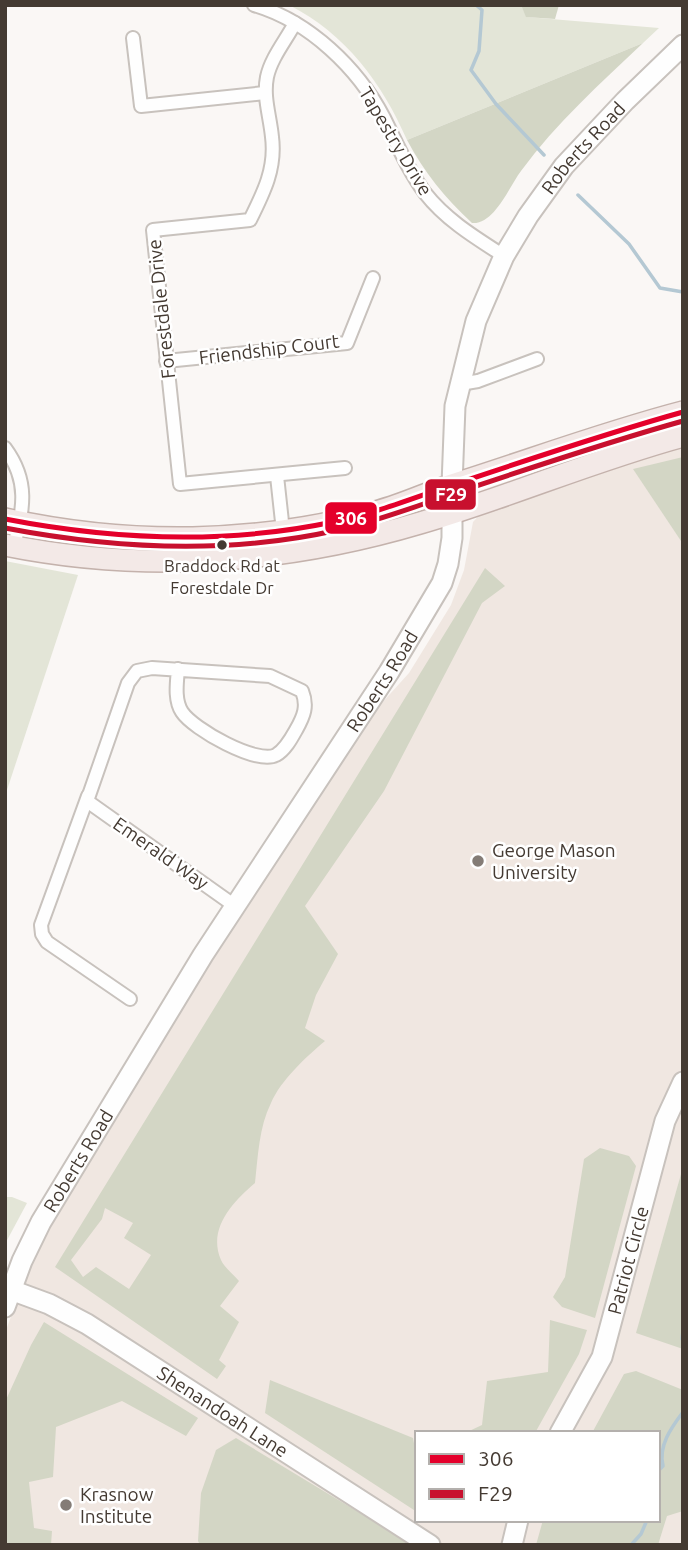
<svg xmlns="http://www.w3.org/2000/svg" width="688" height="1550" viewBox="0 0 688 1550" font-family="Ubuntu,sans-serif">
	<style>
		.built { fill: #f0e7e1; fill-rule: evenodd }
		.green { fill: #e3e5d7 }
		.forest { fill: #d3d6c5; fill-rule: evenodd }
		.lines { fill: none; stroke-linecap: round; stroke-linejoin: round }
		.stream { stroke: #b4c8d3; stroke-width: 3.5 }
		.street-casing { stroke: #c8c2bd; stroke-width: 16 }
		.secondary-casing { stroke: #c8c2bd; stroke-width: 23 }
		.primary-casing { stroke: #c4b2ac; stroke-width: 24 }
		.street { stroke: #fefefe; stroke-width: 12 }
		.secondary { stroke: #fefefe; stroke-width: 19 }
		.primary { stroke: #f3e9e7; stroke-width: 21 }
		.bus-1-casing { stroke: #fff; stroke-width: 10 }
		.bus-2-casing { stroke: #fff; stroke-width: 10 }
		.bus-1 { stroke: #e4002b; stroke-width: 5 }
		.bus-2 { stroke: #c8102e; stroke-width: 5 }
		.bus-dot { fill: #443a32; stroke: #fff; stroke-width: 2.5 }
		.poi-dot { fill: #847c76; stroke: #fff; stroke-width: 2.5 }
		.labels { text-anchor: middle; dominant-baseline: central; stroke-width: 5; stroke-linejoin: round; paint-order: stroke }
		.bus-label { font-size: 17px; fill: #443a32; stroke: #fff }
		.street-label { font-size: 19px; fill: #443a32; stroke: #fff }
		.poi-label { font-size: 19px; fill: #443a32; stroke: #fff; text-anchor: start }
		.line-badge { stroke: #fff; stroke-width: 2.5 }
		.badge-label { font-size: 19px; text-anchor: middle; font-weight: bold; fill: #fff }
	</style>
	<rect width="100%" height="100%" fill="#faf7f5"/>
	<!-- built -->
	<path class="built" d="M683,444V1545H5V1333L31,1262L49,1226L108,1134L175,1008L371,715L409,673L451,605L464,570L473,522L485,509ZM417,1433H658V1520H417Z"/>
	<!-- green -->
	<g class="green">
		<path d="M289,5H521L527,17L659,28L643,43L407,140C382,83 346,34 289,5Z"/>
		<polygon points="5,561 78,575 5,796"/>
		<polygon points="5,1197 12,1197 27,1203 5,1244"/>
	</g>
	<!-- forest -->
	<g class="forest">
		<polygon points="521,5 559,5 555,19 526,17"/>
		<path d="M643,43C600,84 556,123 521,171C509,187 494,225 472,223C445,198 424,172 407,140Z"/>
		<polygon points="683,457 683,544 633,469"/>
		<path d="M485,568L505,586L482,603L384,791L305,906L338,954L316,995L305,1028L325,1041C306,1057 281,1080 271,1103C259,1127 258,1156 255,1183C234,1201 207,1228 221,1260C224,1267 234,1275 239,1281L220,1306L239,1322L219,1360L226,1366L217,1379L55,1267ZM105,1208L133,1223L124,1238L151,1255L129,1289L96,1267L83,1277L71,1260L102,1219Z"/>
		<polygon points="600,1148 629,1156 636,1166 595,1318 562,1307 553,1297 565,1277 584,1159"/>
		<polygon points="683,1167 683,1349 636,1333"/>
		<polygon points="550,1320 587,1330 579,1354 535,1433 465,1433 482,1425 487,1381 548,1372"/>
		<polygon points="44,1322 198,1418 186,1436 122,1401 56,1427 53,1477 29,1482 34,1528 52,1531 51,1545 5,1545 5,1402 31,1345"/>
		<polygon points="636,1371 683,1390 683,1511 667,1516 658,1545 536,1545 543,1520 658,1520 658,1433 592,1433 624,1374"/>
		<polygon points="270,1380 413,1438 417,1460 417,1512 265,1413"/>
		<polygon points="236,1438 413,1545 200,1545 198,1541 201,1493 216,1450"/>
	</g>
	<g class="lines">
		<!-- stream -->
		<g class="stream">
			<polyline points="476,5 482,10 479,51 471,70 496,104 544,155"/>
			<polyline points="578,195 629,244 660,288 683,292"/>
			<polyline points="682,1339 683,1331"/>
			<path d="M658,1471L663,1466C658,1446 671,1428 683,1412"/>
			<polyline points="631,1545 641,1534 647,1520"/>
		</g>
		<!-- street casing -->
		<g class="street-casing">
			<g id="street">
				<path d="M254,5C309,21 358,68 384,118C397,144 408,170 425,193C446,220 476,238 504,256"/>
				<path d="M295,23C286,40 271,58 267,77C263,97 270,116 272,137C276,168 264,192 250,220L153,230L180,484L345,468"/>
				<polyline points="133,38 141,106 265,93"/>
				<polyline points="166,361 347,343 373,278"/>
				<polyline points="460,384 478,381 537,359"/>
				<path d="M5,448C30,482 23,509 14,546"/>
				<polyline points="277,476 283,531"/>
				<path d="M178,669C177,682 174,700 182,712C193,729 257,765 276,755C285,750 291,739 296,730C304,716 308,706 302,691L270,676L152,668L137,671L128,683L87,801L235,906"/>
				<polyline points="88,796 41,925 42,934 47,942 130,999"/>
			</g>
		</g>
		<!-- secondary casing -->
		<g class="secondary-casing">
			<g id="secondary">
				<path id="s1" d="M11,1290L49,1304L87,1324L430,1545"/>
				<path id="s2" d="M5,1307L22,1261L41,1222L203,955L389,672L442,583L448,564L452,538V485L455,406L476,321L504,256L528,216L564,166L625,101L683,45"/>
				<path id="s3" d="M560,1433L602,1357L665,1121L683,1082"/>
				<polyline points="512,1545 518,1520"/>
			</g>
		</g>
		<!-- primary casing -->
		<g class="primary-casing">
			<g id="primary">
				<path d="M5,519C128,546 258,545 379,511C405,504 429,492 455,484C531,460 606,432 683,412"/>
				<path d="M5,545C144,573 285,563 420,523C509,497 594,460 683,436"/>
			</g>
		</g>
		<!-- street -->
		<use href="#street" class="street"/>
		<!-- secondary -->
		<use href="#secondary" class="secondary"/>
		<!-- primary -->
		<use href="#primary" class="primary"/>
		<!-- bus-1 casing -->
		<g class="bus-1-casing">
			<path id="bus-1" d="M5,519C114,540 224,545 333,522C373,514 410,499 449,486C527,460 604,434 683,412"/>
		</g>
		<!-- bus-2 casing -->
		<g class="bus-2-casing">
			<path id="bus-2" d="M5,528C115,549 228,555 338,530C377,521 412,508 449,495C527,469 604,443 683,421"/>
		</g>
		<!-- bus-1 -->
		<use href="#bus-1" class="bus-1"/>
		<!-- bus-2 -->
		<use href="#bus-2" class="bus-2"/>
	</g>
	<!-- markers -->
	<circle class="bus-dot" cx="222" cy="545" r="6"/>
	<g class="poi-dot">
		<circle cx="478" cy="861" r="7"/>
		<circle cx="66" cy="1505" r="7"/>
	</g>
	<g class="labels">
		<!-- bus labels -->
		<g class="bus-label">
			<text x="222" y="565">Braddock Rd at<tspan x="222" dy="22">Forestdale Dr</tspan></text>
		</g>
		<!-- street labels -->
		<g class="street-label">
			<text transform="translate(396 141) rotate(59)">Tapestry Drive</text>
			<text stroke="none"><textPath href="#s2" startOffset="1318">Roberts Road</textPath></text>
			<text transform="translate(161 309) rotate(-96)">Forestdale Drive</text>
			<text transform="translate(269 349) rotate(-7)">Friendship Court</text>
			<text stroke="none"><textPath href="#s2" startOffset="732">Roberts Road</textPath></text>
			<text transform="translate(161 853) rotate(35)">Emerald Way</text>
			<text stroke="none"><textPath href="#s2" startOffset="164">Roberts Road</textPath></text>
			<text stroke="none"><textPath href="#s3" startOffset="187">Patriot Circle</textPath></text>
			<text stroke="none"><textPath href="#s1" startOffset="245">Shenandoah Lane</textPath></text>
		</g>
		<!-- poi labels -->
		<g class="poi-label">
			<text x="492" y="850">George Mason<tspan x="492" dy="22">University</tspan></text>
			<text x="80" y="1494">Krasnow<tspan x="80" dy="22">Institute</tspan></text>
		</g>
	</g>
	<g class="line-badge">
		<rect x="424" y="478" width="53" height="33" rx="7" fill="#c8102e"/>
		<rect x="324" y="501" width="54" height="34" rx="7" fill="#e4002b"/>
	</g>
	<g class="badge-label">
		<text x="451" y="501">F29</text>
		<text x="351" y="525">306</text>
	</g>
	<!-- border -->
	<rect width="688" height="1550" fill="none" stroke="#443a32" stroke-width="14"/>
	<!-- legend -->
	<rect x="415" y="1431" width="245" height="91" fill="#ffffff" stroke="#b4b0ad" stroke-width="2"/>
	<rect x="429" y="1454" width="35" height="10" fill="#e4002b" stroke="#b4b0ad" stroke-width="2"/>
	<text x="478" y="1466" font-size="21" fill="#443a32">306</text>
	<rect x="429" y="1489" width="35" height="10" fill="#c8102e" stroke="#b4b0ad" stroke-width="2"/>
	<text x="478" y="1501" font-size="21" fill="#443a32">F29</text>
</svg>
